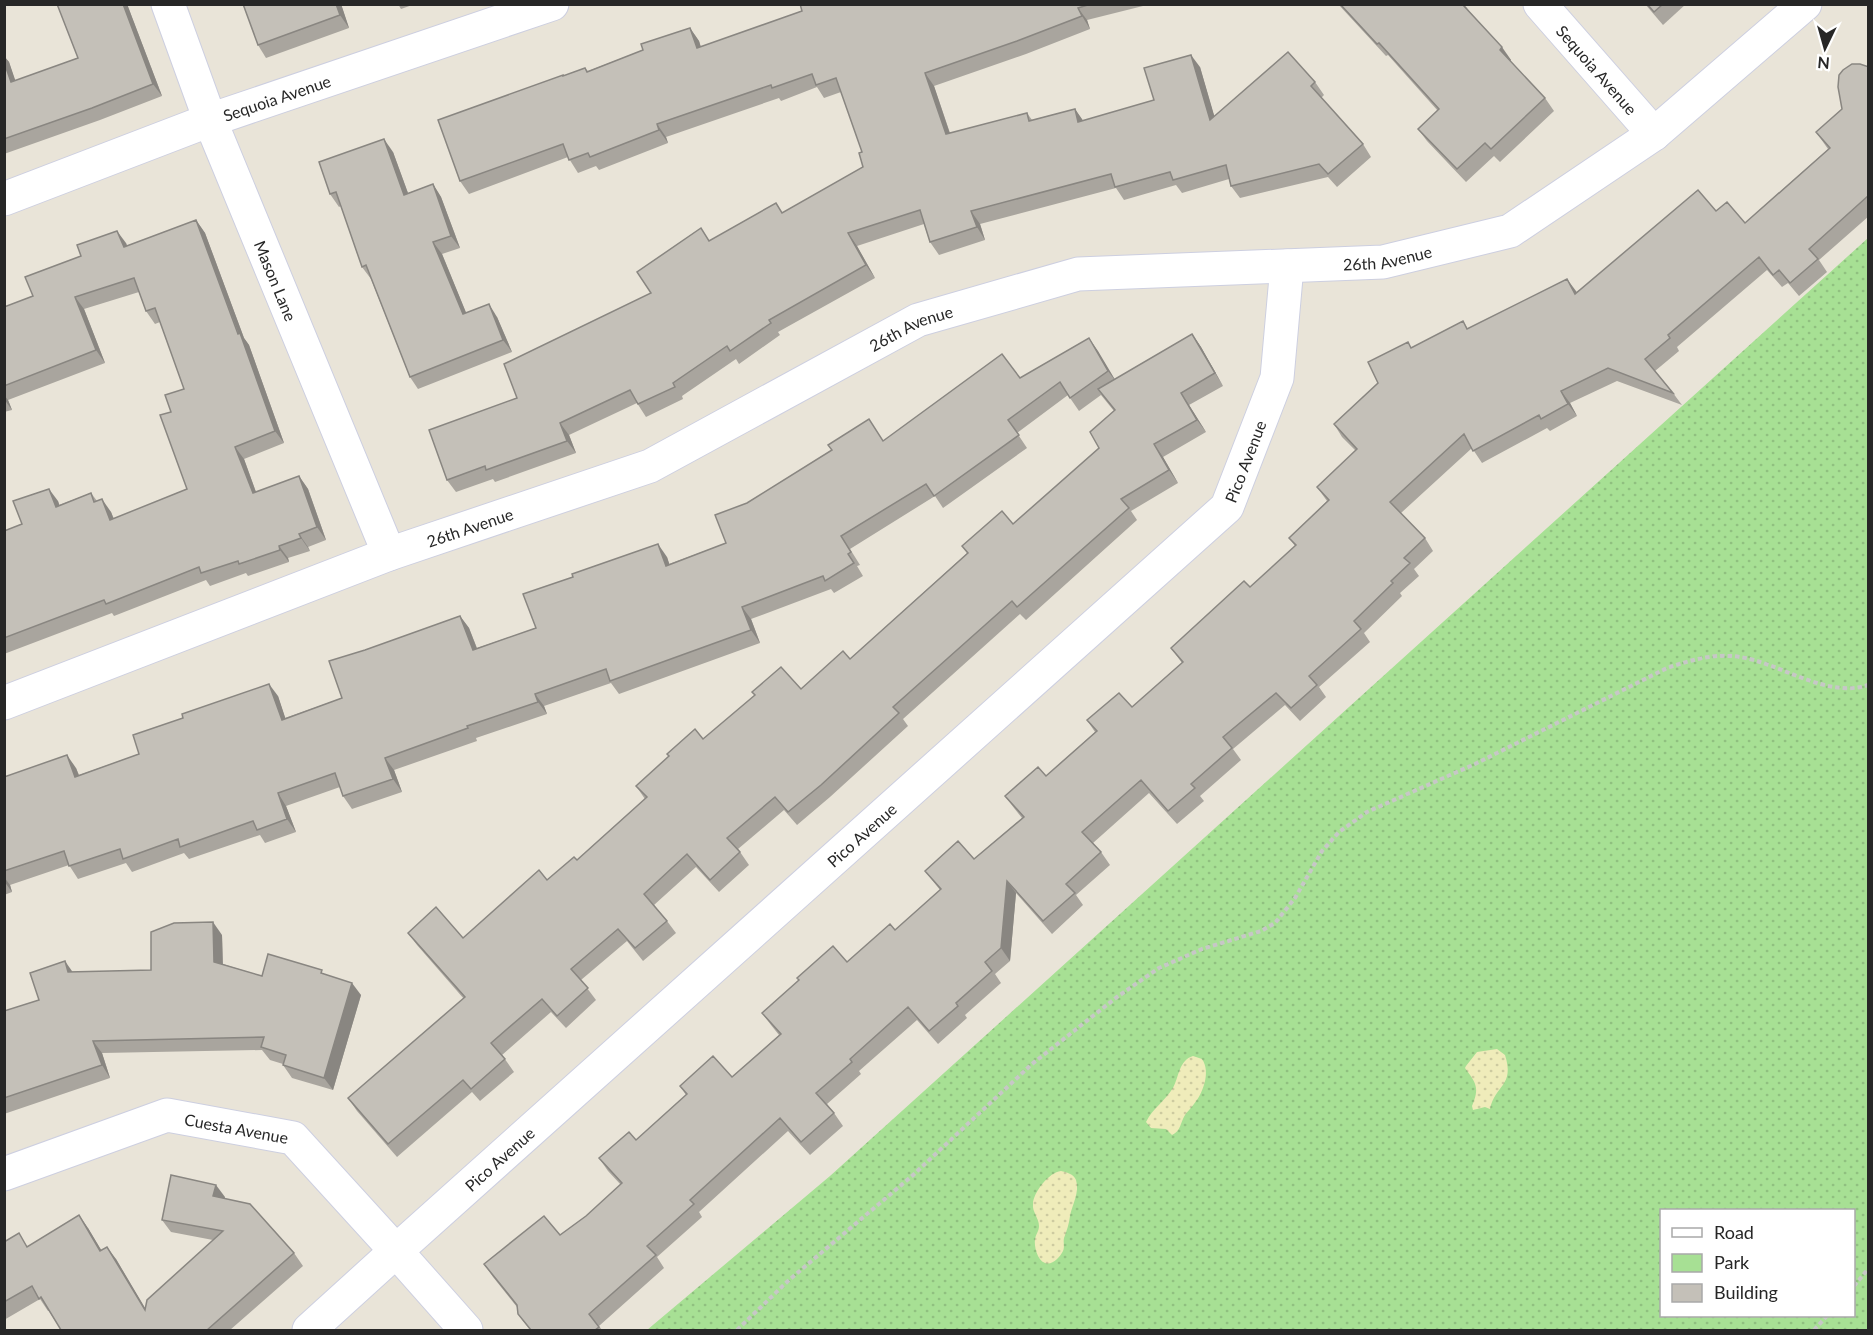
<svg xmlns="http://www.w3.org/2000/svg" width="1873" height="1335" viewBox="0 0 1873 1335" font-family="Lato,sans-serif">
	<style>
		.green { fill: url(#green-dots); fill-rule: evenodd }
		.sand { fill: url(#sand-dots) }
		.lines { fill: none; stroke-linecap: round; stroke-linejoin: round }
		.minor-casing { stroke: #cdcfe0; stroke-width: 35 }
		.path { stroke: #c7c7c7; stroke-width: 4; stroke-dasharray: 4.5 3; stroke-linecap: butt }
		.minor { stroke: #fff; stroke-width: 33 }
		.wall { fill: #a9a59e }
		.shaded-wall { fill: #898681 }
		.building { fill: #c4c0b8; stroke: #898681; stroke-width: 1.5 }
		.labels { text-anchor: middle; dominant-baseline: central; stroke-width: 4.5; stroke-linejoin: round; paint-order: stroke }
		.street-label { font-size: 16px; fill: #272727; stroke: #fff }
	</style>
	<defs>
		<pattern id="green-dots" width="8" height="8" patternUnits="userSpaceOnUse" patternTransform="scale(1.5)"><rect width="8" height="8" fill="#a7e094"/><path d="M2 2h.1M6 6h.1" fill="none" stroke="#90c080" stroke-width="1.8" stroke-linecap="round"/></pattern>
		<pattern id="sand-dots" width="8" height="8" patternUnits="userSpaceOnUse" patternTransform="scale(1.5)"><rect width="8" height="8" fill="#efecba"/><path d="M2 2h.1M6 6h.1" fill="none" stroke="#cdcaa0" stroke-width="1.8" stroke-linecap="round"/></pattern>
	</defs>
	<rect width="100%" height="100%" fill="#e9e4d8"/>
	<!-- green -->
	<path class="green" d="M1868,238V1330H647L830,1176ZM1662,1210H1854V1316H1662Z"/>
	<!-- sand -->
	<g class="sand">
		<path d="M1497,1049L1505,1055C1515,1086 1495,1085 1490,1109L1485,1107L1473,1110L1472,1106C1480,1088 1476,1083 1465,1068L1466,1066L1477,1052Z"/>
		<path d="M1193,1056L1202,1059C1211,1072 1203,1093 1194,1104C1191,1108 1187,1112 1185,1115C1180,1123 1181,1131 1172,1135L1166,1129L1151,1128L1146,1122C1153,1108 1165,1101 1173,1088C1179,1077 1179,1060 1193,1056Z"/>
		<path d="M1061,1171C1066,1172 1074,1174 1076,1180C1080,1192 1072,1205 1070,1216C1069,1224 1067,1230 1064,1238C1063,1242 1065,1247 1063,1251C1060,1257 1052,1266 1045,1263C1037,1260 1034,1246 1035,1239C1036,1234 1039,1231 1039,1226C1039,1218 1032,1212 1033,1204C1033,1193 1049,1172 1061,1171Z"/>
	</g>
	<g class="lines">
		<!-- minor casing -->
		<g class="minor-casing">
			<g id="minor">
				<path id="s1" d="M168,4L210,120L389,554"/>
				<path id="s2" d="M1540,4L1654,134"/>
				<path id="s3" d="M4,199L210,120L552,4"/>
				<path id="s4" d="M4,703L389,554L650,466L918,320L1078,274L1383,262L1510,231L1654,134L1805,4"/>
				<path id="s5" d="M4,1174L167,1115L293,1138L396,1251L466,1330"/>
				<path id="s6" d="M309,1330L396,1251L1227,507L1277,378L1287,266"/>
			</g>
		</g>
		<!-- path -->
		<g class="path">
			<polyline points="1854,1286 1868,1269"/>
			<path d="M737,1330L789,1280L912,1176L1032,1064L1117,997L1159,968L1202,949L1261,931L1275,923L1295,898L1322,851L1339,832L1367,812L1475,764L1667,668C1691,660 1714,653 1740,657C1780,663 1827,699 1868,685"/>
			<polyline points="1814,1330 1827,1316"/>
		</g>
		<!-- minor -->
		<use href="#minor" class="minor"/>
	</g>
	<!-- wall -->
	<g class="wall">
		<polygon points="127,4 162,96 100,120 4,154 4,56 9,62 15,81 78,58"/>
		<polygon points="243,4 341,4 349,28 266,58 258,45"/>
		<polygon points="398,4 415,4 401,9"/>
		<polygon points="800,4 1151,4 1087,20 1090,29 1026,54 934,86 950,133 1027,113 1032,120 1075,109 1083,121 1154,100 1200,67 1214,116 1315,82 1324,95 1321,98 1363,144 1371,157 1337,187 1328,177 1240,198 1231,186 1229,179 1182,193 1176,185 1124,200 1116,188 980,224 985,240 939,255 930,242 924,224 857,246 875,278 778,332 780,335 739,364 736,359 682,396 683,399 646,417 637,403 569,435 576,453 495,482 493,479 456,492 447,480 517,398 651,293 709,241 776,203 782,213 863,167 862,152 841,92 824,98 817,87 781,101 779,98 666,137 668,143 599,170 596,166 578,173 568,157 469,194 460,181 564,76 585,68 588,71 643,50 690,28 699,41 701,47 802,11"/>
		<polygon points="1338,4 1464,4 1470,12 1511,60 1510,61 1545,98 1554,111 1500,162 1494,156 1466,182 1427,141 1418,129 1438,111 1388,55 1386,56"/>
		<polygon points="1645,4 1686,4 1663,25"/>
		<polygon points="1869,67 1869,216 1819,260 1827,272 1799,296 1788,283 1782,287 1767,270 1677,347 1679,351 1655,371 1673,393 1682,405 1617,381 1570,403 1577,416 1550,431 1547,428 1482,463 1472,448 1401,513 1425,538 1433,551 1414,569 1419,576 1400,593 1402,596 1364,633 1370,642 1319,687 1326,697 1300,721 1285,705 1233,749 1241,760 1200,796 1204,801 1177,824 1149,793 1093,843 1101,852 1110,865 1076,895 1083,905 1052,934 1016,893 1010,961 995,974 1001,983 965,1015 967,1018 938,1044 917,1020 859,1071 861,1074 827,1104 834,1113 843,1126 810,1155 788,1131 699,1212 702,1217 657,1257 664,1268 599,1326 602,1330 530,1330 518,1314 517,1307 493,1277 484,1264 560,1235 586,1216 621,1185 608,1171 599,1158 636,1140 686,1095 680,1086 732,1077 779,1035 771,1025 762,1013 847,962 895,930 940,890 925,871 974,859 1022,818 1014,808 1005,796 1046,776 1095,732 1087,720 1132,707 1182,663 1171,648 1250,587 1295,546 1289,538 1327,501 1317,487 1356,451 1342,437 1334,424 1378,383 1412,348 1463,321 1468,329 1576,292 1716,211 1745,223 1828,149 1816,132 1842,109"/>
		<polygon points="393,152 408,193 433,184 441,197 460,248 442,254 466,313 497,317 512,352 418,389 410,377 371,279 362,267 341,206 339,207 330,194"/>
		<polygon points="196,220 205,233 244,338 249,345 284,443 244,459 256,492 299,476 308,489 326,540 308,547 310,551 288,558 289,562 248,576 246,573 210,586 206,580 114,616 112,613 4,654 4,531 22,524 58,501 59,505 91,493 97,501 111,512 114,519 187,489 171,412 184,389 160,322 155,324 146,311 139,292 84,309 105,363 8,400 12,410 4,412 4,307 33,296 126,243 127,246"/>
		<polygon points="1192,334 1201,347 1223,386 1189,405 1206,432 1163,457 1178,483 1131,511 1137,520 1026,620 1020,614 903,719 908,726 830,797 797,825 784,810 738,849 749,865 719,892 696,867 654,905 667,921 676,933 643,961 627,941 581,980 596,1000 566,1028 551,1012 502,1055 514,1072 480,1101 472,1092 397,1157 357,1111 348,1098 464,999 417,945 408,933 463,938 577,860 645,799 636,786 703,739 801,689 850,659 967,553 962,546 1013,524 1099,448 1114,411 1101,395 1079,411 1068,395 1017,433 1027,448 943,508 935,496 850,549 860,565 857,566 863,576 834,593 831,589 751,619 760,643 619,694 611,683 544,706 547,714 476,738 477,741 394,770 402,792 352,809 343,796 340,787 286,806 296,832 265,843 260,835 189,859 184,853 132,872 126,863 78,879 69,865 10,885 12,892 4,895 4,777 76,768 79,775 139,754 278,696 285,718 342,698 365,650 460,616 469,628 477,648 536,628 667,557 669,564 726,543 747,503 1020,378 1089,338 1115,380"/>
		<polygon points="222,935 223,964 262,976 325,975 361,995 333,1090 292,1078 283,1065 283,1064 270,1060 262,1050 102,1053 110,1078 4,1114 4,1011 39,1000 72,972 151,970"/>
		<polygon points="225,1197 225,1199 294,1253 303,1266 230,1330 61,1330 49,1311 48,1311 40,1299 4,1320 4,1242 28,1246 88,1228 101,1250 116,1259 145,1309 213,1240 171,1232 162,1220"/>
	</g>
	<!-- shaded-wall -->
	<g class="shaded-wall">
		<polygon points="123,4 127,4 162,96 153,84"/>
		<polygon points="336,4 341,4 349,28 340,15"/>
		<polygon points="1078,8 1087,20 1090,29 1082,16"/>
		<polygon points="690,28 699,41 705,61 697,48"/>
		<polygon points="1502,47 1511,60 1509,63 1500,50"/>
		<polygon points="1191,55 1200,67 1219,132 1210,120"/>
		<polygon points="4,56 9,62 20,94 11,82 4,62"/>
		<polygon points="925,73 934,86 954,146 946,134"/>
		<polygon points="1075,109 1084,122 1078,122"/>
		<polygon points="657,124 666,137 668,143 659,130"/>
		<polygon points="384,139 393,152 413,207 404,195"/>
		<polygon points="433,184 441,197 460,248 451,236"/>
		<polygon points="971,211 980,224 985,240 977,227"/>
		<polygon points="196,220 205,233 244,338 249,345 284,443 275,431"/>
		<polygon points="117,231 126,243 132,260 124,247"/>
		<polygon points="848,233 857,246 875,278 866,265"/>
		<polygon points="433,242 442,254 472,327 463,314"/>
		<polygon points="1567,279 1576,291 1583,306 1575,294"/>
		<polygon points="75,297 84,309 105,363 96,350"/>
		<polygon points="489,304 497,317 512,352 503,340"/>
		<polygon points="1192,334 1201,347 1223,386 1215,373"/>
		<polygon points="1089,338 1098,351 1117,383 1108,371"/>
		<polygon points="1561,391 1570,403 1577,416 1568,404"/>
		<polygon points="1181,393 1189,405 1206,432 1197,420"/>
		<polygon points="4,395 8,400 12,410 4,399"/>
		<polygon points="560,423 569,435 576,453 567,441"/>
		<polygon points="1154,444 1163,457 1178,483 1169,470"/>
		<polygon points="235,447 244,459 261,506 253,493"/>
		<polygon points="299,476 308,489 326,540 317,527"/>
		<polygon points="49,489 58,501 64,519 56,507"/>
		<polygon points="102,499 111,512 119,533 110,520"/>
		<polygon points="299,534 308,547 310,551 301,538"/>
		<polygon points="658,544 667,557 674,578 666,566"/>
		<polygon points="279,546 288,558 289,562 280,550"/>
		<polygon points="742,607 751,619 760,643 751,630"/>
		<polygon points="460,616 469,628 482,662 473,650"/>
		<polygon points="269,684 278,696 290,732 282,720"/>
		<polygon points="535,694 544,706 547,714 538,702"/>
		<polygon points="67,755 76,768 84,789 75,777"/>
		<polygon points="385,758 394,770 402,792 393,779"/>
		<polygon points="278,793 286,806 296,832 287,819"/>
		<polygon points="4,877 10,885 12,892 4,881"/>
		<polygon points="1007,881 1016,893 1010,961 1001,948"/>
		<polygon points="213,922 222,935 223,975 214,962"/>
		<polygon points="65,961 74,974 68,972"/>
		<polygon points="352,983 361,995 333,1090 324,1078"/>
		<polygon points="93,1041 102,1053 110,1078 102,1065"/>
		<polygon points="216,1185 225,1197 222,1209 213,1196"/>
		<polygon points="79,1215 88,1228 109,1263 100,1251"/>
		<polygon points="107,1247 116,1259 154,1323 145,1310"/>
	</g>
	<!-- building -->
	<g class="building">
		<polygon points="57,4 123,4 153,84 92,108 4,139 4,62 11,82 78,58"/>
		<polygon points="243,4 336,4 340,15 258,45"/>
		<polygon points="800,4 1091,4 1078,8 1082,16 1017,41 925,73 946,134 1027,113 1029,121 1075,109 1078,122 1154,100 1144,68 1191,55 1210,120 1288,52 1315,82 1311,86 1363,144 1328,174 1319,164 1231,186 1226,165 1173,180 1170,172 1115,187 1111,174 971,211 977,227 930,242 920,210 848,233 866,265 769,320 771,323 730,351 727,346 673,383 675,387 638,404 630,390 560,423 567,441 486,470 485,466 447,480 429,430 517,398 504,364 651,293 637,272 701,228 709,241 776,203 782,213 863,167 859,153 862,152 836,78 816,85 812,74 772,88 771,85 657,124 659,130 590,157 588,153 569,160 563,144 460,181 438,120 563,75 563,76 585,68 587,72 643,50 641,44 690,28 697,48 802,11"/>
		<polygon points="1340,4 1464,4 1463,5 1502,47 1500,50 1545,98 1491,149 1485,143 1457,169 1418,129 1439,109 1379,43 1377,44"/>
		<polygon points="1647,4 1663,4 1654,12"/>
		<polygon points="1852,64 1860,64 1869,67 1869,195 1809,249 1818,259 1790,283 1779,270 1773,275 1759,257 1668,335 1670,338 1645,359 1673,393 1608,368 1561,391 1568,404 1541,419 1539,415 1473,451 1464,434 1390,502 1425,538 1404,558 1410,563 1391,581 1393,583 1354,621 1361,629 1309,676 1317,685 1291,708 1276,693 1223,737 1232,748 1191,784 1195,788 1168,811 1141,780 1082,832 1101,852 1066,884 1075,893 1043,921 1007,881 1001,948 985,962 992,971 956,1003 958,1006 929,1031 908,1007 850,1059 852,1062 816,1093 834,1113 801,1142 780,1118 690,1200 694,1204 647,1246 656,1255 589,1314 599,1327 595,1330 531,1330 518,1314 517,1305 484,1264 544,1216 560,1235 586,1216 622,1183 599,1158 629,1132 636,1140 687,1094 680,1086 713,1056 732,1077 781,1034 762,1013 799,980 797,978 833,946 847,962 890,924 895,930 941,889 925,871 958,841 974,859 1024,817 1005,796 1038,767 1046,776 1097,731 1087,720 1119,693 1132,707 1183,662 1171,648 1244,581 1250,587 1296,545 1289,538 1329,500 1317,487 1357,449 1334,424 1378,383 1368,362 1408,342 1411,348 1463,321 1467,329 1567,279 1575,294 1698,190 1716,211 1727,202 1745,223 1830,148 1816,132 1842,109 1838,87 1839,75 1843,70"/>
		<polygon points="384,139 404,195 433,184 451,236 433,242 463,314 489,304 503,340 410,377 366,265 362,267 336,192 330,194 319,162"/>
		<polygon points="196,220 238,334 240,333 275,431 235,447 253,493 299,476 317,527 299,534 301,538 279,546 280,550 239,564 238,561 201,573 199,567 106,604 104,600 4,638 4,531 22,524 13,501 49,489 56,507 91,493 94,502 102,499 110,520 187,489 160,415 171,412 165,395 184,389 155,308 146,311 134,278 75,297 96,350 4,386 4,307 33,296 25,277 81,256 77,245 117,231 124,247"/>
		<polygon points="1192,334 1215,373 1181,393 1197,420 1154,444 1169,470 1121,499 1129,508 1017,607 1012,601 893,707 899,713 821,785 788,812 775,797 727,838 740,852 710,880 687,854 644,894 667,921 635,948 618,929 571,969 588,988 557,1016 542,999 491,1043 505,1059 471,1089 463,1080 388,1144 348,1098 465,997 408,933 436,907 463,938 539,870 547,880 574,857 577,860 647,797 636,786 669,756 667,754 695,729 703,739 755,695 752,692 781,667 801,689 843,651 850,659 968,553 962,546 1002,511 1013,524 1099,448 1090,432 1115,410 1098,389"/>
		<polygon points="1089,338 1108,371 1070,398 1060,382 1008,420 1019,435 934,496 926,484 841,536 851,552 848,554 854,563 825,581 823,576 742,607 751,630 610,681 606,669 535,694 538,702 467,726 468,728 385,758 393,779 343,796 335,773 278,793 287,819 257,830 253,821 180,847 178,839 123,859 120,849 69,866 64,851 4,871 4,777 67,755 75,777 139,754 133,735 183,718 182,714 269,684 282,720 342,698 329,661 365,650 460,616 473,650 536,628 523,594 573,577 572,574 658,544 666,566 726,543 715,515 747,503 832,450 828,445 869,419 883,441 1002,354 1020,378"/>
		<polygon points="213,922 214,962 262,976 268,954 322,970 321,973 352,983 324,1078 283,1065 286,1055 261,1047 264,1037 93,1041 102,1065 4,1098 4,1011 39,1000 30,973 65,961 68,972 151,970 151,932 174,923"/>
		<polygon points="171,1175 216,1185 213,1196 250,1204 294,1253 207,1330 61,1330 41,1297 39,1299 32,1286 4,1302 4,1242 19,1233 27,1247 79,1215 100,1251 107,1247 145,1310 147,1300 223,1231 162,1220"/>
	</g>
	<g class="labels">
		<!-- street labels -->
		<g class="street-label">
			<text stroke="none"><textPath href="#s2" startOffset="87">Sequoia Avenue</textPath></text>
			<text stroke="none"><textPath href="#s3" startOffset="291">Sequoia Avenue</textPath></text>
			<text stroke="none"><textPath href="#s4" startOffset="1470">26th Avenue</textPath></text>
			<text stroke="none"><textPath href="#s1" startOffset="297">Mason Lane</textPath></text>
			<text stroke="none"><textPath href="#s4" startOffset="984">26th Avenue</textPath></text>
			<text stroke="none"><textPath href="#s6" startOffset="1282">Pico Avenue</textPath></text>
			<text stroke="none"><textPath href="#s4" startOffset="498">26th Avenue</textPath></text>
			<text stroke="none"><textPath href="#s6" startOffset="742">Pico Avenue</textPath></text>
			<text stroke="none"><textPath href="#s5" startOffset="244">Cuesta Avenue</textPath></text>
			<text stroke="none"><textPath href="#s6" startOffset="256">Pico Avenue</textPath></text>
		</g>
	</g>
	<!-- border -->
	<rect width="1873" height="1335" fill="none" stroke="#272727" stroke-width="12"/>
	<!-- legend -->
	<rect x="1660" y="1209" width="195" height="108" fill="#ffffff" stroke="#a9a9a9" stroke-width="1.5"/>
	<rect x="1672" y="1228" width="30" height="9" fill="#ffffff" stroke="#a9a9a9" stroke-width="1.5"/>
	<text x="1714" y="1239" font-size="18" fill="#272727">Road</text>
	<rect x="1672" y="1254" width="30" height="18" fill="#a7e094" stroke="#a9a9a9" stroke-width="1.5"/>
	<text x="1714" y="1269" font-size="18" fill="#272727">Park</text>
	<rect x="1672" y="1284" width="30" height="18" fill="#c4c0b8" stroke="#a9a9a9" stroke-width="1.5"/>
	<text x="1714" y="1299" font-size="18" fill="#272727">Building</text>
	<!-- north arrow -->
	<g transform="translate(1825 48) rotate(185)" stroke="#ffffff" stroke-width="4.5" paint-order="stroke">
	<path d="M0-4.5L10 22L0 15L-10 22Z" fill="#272727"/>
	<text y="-9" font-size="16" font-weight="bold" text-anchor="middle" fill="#272727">N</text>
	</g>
</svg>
